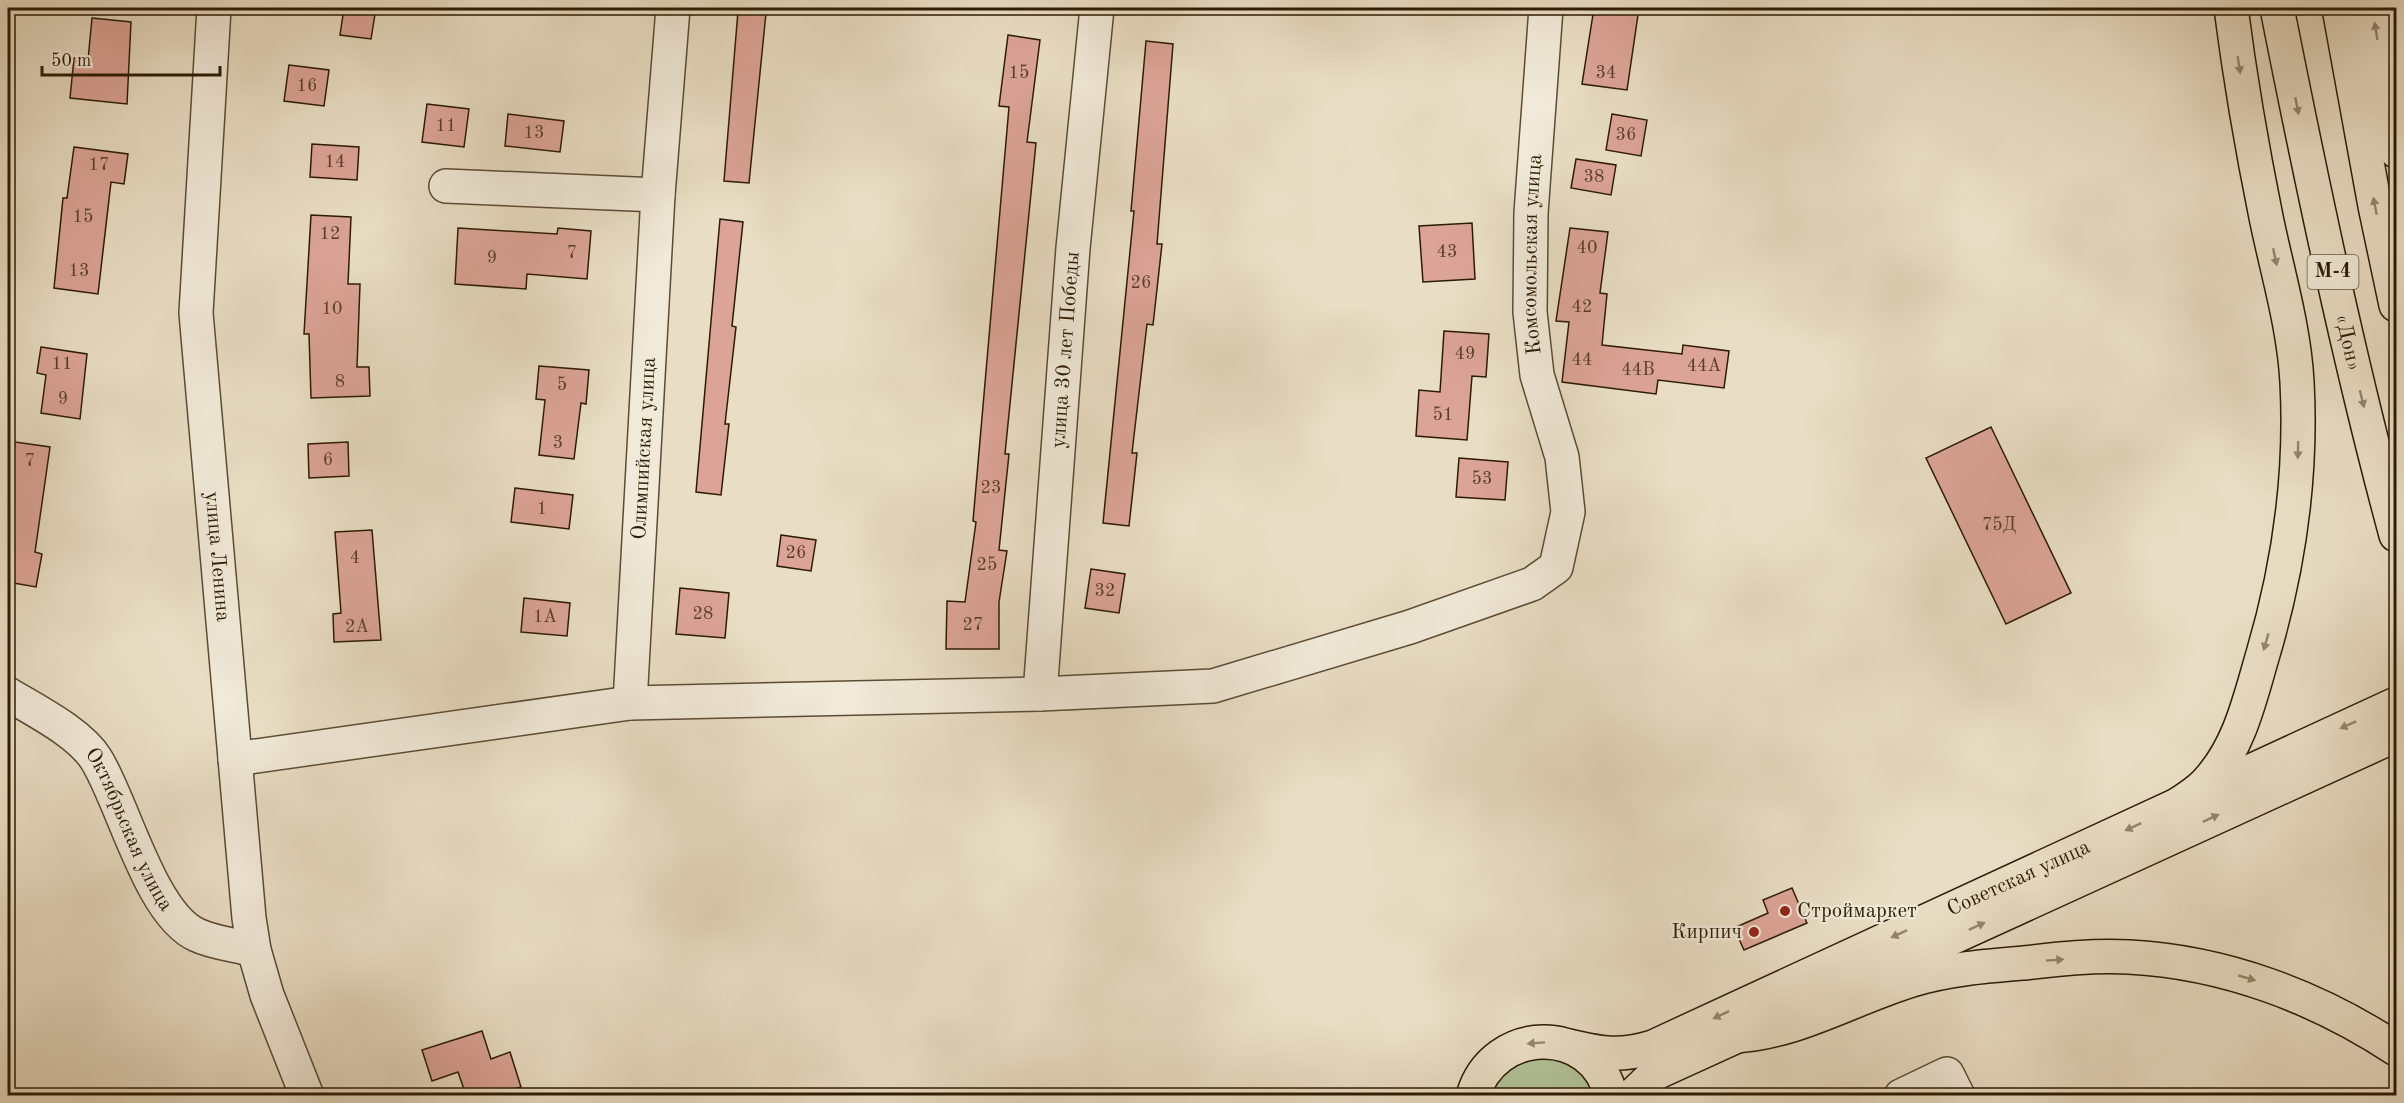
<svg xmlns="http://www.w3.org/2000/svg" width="2404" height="1103" viewBox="0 0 2404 1103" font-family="'Old Standard TT',serif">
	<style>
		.green { fill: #b2c298; stroke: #6f6e4e; stroke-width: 1.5 }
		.building { fill: #dca497; stroke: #2c1b03; stroke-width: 1.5 }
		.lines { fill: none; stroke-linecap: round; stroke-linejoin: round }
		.minor-casing { stroke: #5b4c34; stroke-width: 36 }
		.major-casing { stroke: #2c1b03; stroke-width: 36 }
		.highway-casing { stroke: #2c1b03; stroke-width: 36 }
		.minor { stroke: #f1ead9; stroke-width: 33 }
		.major { stroke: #e9dec5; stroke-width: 33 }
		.highway { stroke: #e9dec5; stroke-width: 33 }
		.oneway { fill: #94866e }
		.poi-dot { fill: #8f2418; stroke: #f1ead9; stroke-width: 2 }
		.labels { text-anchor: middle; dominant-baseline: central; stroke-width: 4.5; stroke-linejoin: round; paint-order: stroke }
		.number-label { font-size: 18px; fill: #583d28 }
		.shield { fill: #f1ead9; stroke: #675943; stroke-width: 1.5 }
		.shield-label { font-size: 20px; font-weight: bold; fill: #2c1b03 }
		.street-label { font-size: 21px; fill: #2c1b03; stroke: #f1ead9 }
		.poi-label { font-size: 21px; fill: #2c1b03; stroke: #f1ead9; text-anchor: start }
	</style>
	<rect width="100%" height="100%" fill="#e9dec5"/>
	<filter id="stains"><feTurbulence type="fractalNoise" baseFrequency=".00333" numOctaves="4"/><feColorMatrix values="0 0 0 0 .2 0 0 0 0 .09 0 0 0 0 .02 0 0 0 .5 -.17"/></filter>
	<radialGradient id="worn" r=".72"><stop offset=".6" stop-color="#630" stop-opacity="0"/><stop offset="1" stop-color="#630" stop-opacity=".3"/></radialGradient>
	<!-- green -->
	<path class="green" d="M1533,1056C1562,1060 1585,1062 1593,1095L1491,1096C1497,1073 1514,1066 1533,1056Z"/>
	<!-- building -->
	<g class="building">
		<polygon points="344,8 376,8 371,39 340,35"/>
		<polygon points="1594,8 1639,8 1627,90 1582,84"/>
		<polygon points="738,11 766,13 749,183 724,181"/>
		<polygon points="92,18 131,22 127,104 70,98 74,58 88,60"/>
		<polygon points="1008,35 1040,40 1027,142 1036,143 1005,454 1009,454 999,550 1007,551 999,602 999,649 946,649 947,601 965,602 976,522 973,521 1009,107 999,106"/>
		<polygon points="1146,41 1173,44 1157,244 1162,244 1153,325 1147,324 1132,453 1137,453 1129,526 1103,523 1134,211 1131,211"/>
		<polygon points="289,65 329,70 324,106 284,101"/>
		<polygon points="427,104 469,109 464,147 422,142"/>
		<polygon points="508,114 564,121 560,152 505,146"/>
		<polygon points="1612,114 1647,120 1641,156 1606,150"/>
		<polygon points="312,144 359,147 357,180 310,177"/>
		<polygon points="74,147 128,154 124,184 111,182 98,294 54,288 63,198 67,198"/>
		<polygon points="1576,159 1616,165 1611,195 1571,188"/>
		<polygon points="311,215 351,217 348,284 360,284 357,367 369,367 370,396 311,398 309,334 304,334"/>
		<polygon points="720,219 743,222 732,326 736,327 725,424 729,424 721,495 696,492"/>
		<polygon points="1472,223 1475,279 1423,282 1419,226"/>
		<polygon points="458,228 557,234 558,228 591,231 587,279 527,274 526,289 455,284"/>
		<polygon points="1570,228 1608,232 1600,293 1607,294 1602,345 1682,354 1683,345 1729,351 1724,388 1658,380 1656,394 1562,382 1569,322 1556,321"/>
		<polygon points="1444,331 1489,334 1486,377 1472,376 1467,440 1416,436 1419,390 1440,392"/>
		<polygon points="41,347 87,354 80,419 41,413 46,375 37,373"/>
		<polygon points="539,366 589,370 586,404 581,403 574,459 539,455 545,400 536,399"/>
		<polygon points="1991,427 2071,593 2006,624 1926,458"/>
		<polygon points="15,442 50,447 35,552 42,554 36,587 8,582 8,487"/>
		<polygon points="348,442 349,476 309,478 308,444"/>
		<polygon points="1459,458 1508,462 1505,500 1456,497"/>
		<polygon points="515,488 573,495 569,529 511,522"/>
		<polygon points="372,530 381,640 334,642 333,614 341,613 335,532"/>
		<polygon points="781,535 816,540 811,571 777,566"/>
		<polygon points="1091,569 1125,574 1119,613 1085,608"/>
		<polygon points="680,588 729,593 725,638 676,634"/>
		<polygon points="524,598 570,603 567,636 521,632"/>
		<polygon points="1792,888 1807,923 1744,950 1734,928 1768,913 1763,900"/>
		<polygon points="482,1031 491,1059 510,1052 521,1087 494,1095 466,1095 458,1072 432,1081 422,1050"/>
	</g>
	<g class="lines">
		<!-- minor casing -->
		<g class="minor-casing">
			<g id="minor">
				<path id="s1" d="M214,8L196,313L249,918L254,950L267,995L307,1096"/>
				<polyline points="446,186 658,195"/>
				<path id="s2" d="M8,694C34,710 79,732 96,759C123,802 150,914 197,935C214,943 236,945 254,950"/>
				<path id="s3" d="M1040,694L1073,248L1097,8"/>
				<path id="s4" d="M630,703L658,195L673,8"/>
				<path id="s5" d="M235,759L630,703L1040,694L1213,686L1410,627L1532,584L1556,567L1568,512L1562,457L1537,375L1530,312L1531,213L1546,8"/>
				<polyline points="1901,1096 1947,1074 1958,1096"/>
			</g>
		</g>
		<!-- major casing -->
		<g class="major-casing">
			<g id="major">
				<path id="s6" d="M1569,1046C1603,1054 1619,1057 1653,1047L2396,704"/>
				<path d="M1473,1096C1493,1025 1594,1023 1611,1096"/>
				<polyline points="1632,1096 1656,1073 2396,735"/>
			</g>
		</g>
		<!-- highway casing -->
		<g class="highway-casing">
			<g id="highway">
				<path id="s7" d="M2277,8C2312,184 2349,361 2396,535"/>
				<polyline points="2339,8 2375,206 2396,305"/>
				<polyline points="2372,8 2396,151"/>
				<path d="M2168,811C2181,802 2198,793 2208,781C2240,746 2250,698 2263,654C2289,566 2302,474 2297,382C2294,326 2277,271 2266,217C2252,148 2240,78 2231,8"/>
				<path d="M1735,1036C1796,1033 1853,998 1912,980C1948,969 1987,966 2024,963C2058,959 2094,955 2129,957C2225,962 2317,997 2396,1049"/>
			</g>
		</g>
		<!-- minor -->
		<use href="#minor" class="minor"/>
		<!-- major -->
		<use href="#major" class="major"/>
		<!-- highway -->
		<use href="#highway" class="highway"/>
	</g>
	<!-- one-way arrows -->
	<defs><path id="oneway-solid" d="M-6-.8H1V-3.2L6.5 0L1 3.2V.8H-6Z" transform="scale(1.5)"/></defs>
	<g class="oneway">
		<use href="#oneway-solid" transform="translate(2376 31) rotate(-99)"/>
		<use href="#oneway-solid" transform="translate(2239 65) rotate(81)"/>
		<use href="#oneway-solid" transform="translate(2297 106) rotate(79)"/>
		<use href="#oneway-solid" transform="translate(2375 206) rotate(-101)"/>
		<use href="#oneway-solid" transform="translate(2275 257) rotate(78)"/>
		<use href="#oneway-solid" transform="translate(2362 399) rotate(76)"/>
		<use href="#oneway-solid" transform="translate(2298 450) rotate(91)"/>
		<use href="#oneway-solid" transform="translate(2266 642) rotate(106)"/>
		<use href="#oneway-solid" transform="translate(2348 725) rotate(156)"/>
		<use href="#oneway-solid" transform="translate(2211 818) rotate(-25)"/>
		<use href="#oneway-solid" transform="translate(2133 827) rotate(155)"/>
		<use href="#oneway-solid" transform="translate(1977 926) rotate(-25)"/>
		<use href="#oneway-solid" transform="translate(1899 934) rotate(155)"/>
		<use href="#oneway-solid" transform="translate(2055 960) rotate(-4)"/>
		<use href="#oneway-solid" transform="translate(2247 978) rotate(16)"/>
		<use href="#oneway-solid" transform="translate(1721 1015) rotate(155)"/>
		<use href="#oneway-solid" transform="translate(1536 1043) rotate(176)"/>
	</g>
	<!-- markers -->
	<g class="poi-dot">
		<circle cx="1785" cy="911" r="6"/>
		<circle cx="1754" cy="932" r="6"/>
	</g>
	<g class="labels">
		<!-- number labels -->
		<g class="number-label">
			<text x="1019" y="73">15</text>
			<text x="1606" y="73">34</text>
			<text x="307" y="86">16</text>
			<text x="446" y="126">11</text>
			<text x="534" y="133">13</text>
			<text x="1626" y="135">36</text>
			<text x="335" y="162">14</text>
			<text x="99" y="165">17</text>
			<text x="1594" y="177">38</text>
			<text x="83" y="217">15</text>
			<text x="330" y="234">12</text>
			<text x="1587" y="248">40</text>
			<text x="1447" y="252">43</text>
			<text x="572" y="253">7</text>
			<text x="492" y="258">9</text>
			<text x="79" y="271">13</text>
			<text x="1141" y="283">26</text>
			<text x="1582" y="307">42</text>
			<text x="332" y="309">10</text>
			<text x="1465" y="354">49</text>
			<text x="1582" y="360">44</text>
			<text x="62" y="364">11</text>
			<text x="1704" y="366">44А</text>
			<text x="1638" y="370">44В</text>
			<text x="340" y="382">8</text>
			<text x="562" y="385">5</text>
			<text x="63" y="399">9</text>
			<text x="1443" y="415">51</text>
			<text x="558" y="443">3</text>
			<text x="328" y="460">6</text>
			<text x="30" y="461">7</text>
			<text x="1482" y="479">53</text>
			<text x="991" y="488">23</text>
			<text x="542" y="509">1</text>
			<text x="1999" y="525">75Д</text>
			<text x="796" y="553">26</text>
			<text x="355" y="558">4</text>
			<text x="987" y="565">25</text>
			<text x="1105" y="591">32</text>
			<text x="703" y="614">28</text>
			<text x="545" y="617">1А</text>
			<text x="973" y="625">27</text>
			<text x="357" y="627">2А</text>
		</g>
		<!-- shield labels -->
		<rect class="shield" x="2307.5" y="255" width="51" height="34" rx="4.5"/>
		<g class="shield-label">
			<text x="2333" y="272">М-4</text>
		</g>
		<!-- street labels -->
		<g class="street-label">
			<text stroke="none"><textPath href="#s5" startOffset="1665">Комсомольская улица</textPath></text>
			<text stroke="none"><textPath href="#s7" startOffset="342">«Дон»</textPath></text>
			<text stroke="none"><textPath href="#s3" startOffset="345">улица 30 лет Победы</textPath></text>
			<text stroke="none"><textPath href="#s4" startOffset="255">Олимпийская улица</textPath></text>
			<text stroke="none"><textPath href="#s1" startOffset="550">улица Ленина</textPath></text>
			<text stroke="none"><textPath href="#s2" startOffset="188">Октябрьская улица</textPath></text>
			<text stroke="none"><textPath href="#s6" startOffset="488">Советская улица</textPath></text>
		</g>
		<!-- poi labels -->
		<g class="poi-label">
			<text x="1797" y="911">Строймаркет</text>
			<text x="1742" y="932" text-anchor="end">Кирпич</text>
		</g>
	</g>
	<!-- margin -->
	<rect width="2404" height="1103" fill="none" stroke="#e9dec5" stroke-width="30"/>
	<rect x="9" y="9" width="2386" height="1085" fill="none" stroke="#2c1b03" stroke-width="3"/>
	<rect x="15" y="15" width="2374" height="1073" fill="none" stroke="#2c1b03" stroke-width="1.5"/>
	<!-- scale -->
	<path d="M42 66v9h178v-9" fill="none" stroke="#2c1b03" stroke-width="3"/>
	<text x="51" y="66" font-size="18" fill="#2c1b03" stroke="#f1ead9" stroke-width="4.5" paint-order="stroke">50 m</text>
	<rect width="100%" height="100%" filter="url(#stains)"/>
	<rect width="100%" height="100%" fill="url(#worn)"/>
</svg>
